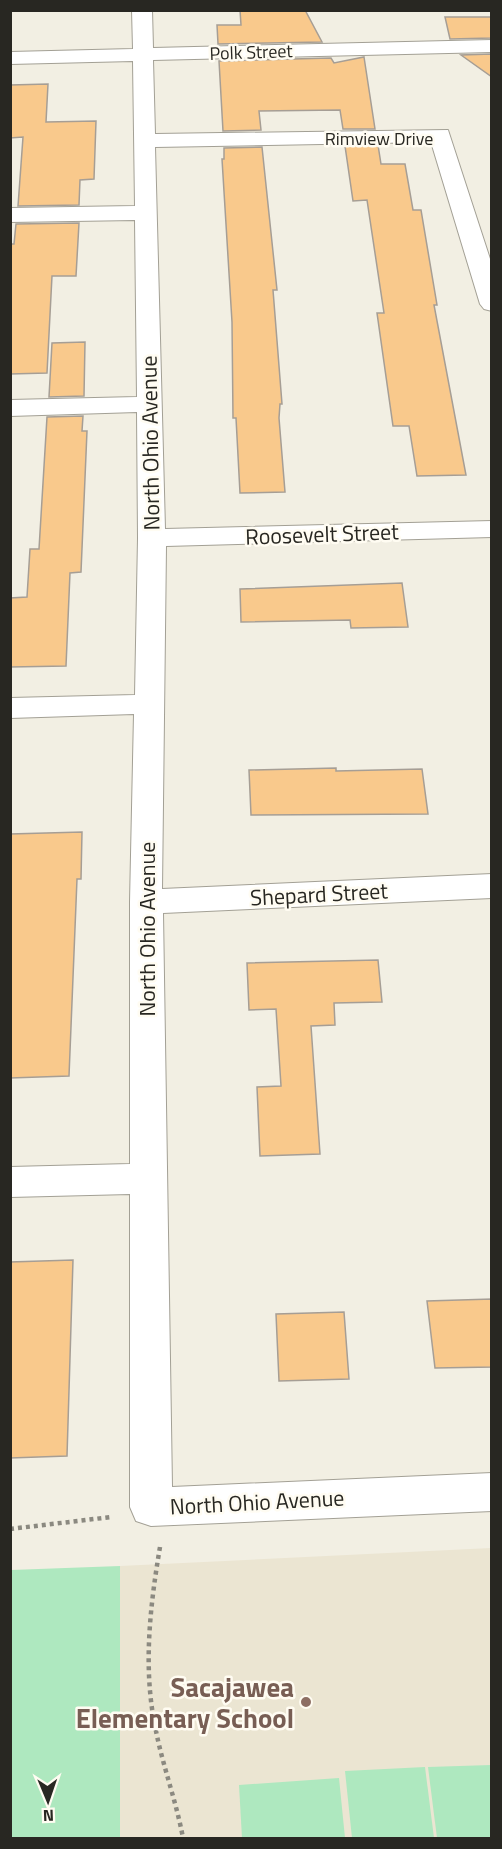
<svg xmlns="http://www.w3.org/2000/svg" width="502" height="1849" viewBox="0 0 502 1849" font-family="'Titillium Web',sans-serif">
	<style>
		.built { fill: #ebe5d2 }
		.green { fill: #aee8bf }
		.building { fill: #f9c98c; stroke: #a69e95; stroke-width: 1.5 }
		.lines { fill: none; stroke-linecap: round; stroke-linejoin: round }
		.minor-casing { stroke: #a3a095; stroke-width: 2 }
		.path { stroke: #8b8980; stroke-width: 4.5; stroke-dasharray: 4 4; stroke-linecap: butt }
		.minor { fill: #fff; fill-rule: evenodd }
		.education-dot { fill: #8d6e63; stroke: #fffcf2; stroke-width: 2 }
		.labels { text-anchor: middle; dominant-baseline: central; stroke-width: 5; stroke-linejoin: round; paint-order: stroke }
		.far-street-label { font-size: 18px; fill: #282722; stroke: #fffcf2 }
		.street-label { font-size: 22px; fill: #282722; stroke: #fffcf2 }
		.near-education-label { font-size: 27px; font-weight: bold; fill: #785e54; stroke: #fffcf2; text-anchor: end }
	</style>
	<rect width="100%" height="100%" fill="#f2efe3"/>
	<!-- built -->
	<polygon class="built" points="491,1548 491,1838 120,1838 120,1566"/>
	<!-- green -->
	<g class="green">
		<polygon points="120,1566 120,1838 11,1838 11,1570"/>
		<polygon points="491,1765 491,1838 437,1838 428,1767"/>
		<polygon points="425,1767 434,1838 352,1838 345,1771"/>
		<polygon points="339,1778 345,1838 242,1838 239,1785"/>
	</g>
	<!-- building -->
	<g class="building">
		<polygon points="240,10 305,10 322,42 218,44 217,25 241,25"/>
		<polygon points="445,17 492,17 492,38 450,39"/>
		<polygon points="492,54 492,77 461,55"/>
		<polygon points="364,57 375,129 343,129 340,110 259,111 261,130 223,131 219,61 331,58 334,63"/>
		<polygon points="48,84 46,122 96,121 94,179 80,180 79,205 18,206 23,137 10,138 10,85"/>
		<polygon points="378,145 381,164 405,164 413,210 421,210 437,305 434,305 466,475 417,476 409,426 393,426 377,313 384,313 367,200 353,201 345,146"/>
		<polygon points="262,147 277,290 273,290 282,404 280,404 279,418 285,492 240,493 236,418 233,418 232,322 222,159 224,159 224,148"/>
		<polygon points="79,223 76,276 52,276 47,373 10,374 10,244 14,244 16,224"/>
		<polygon points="85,342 84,396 49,397 52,343"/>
		<polygon points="83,416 82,431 87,431 81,572 70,573 66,666 10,667 10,598 27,597 30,549 39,549 47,417"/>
		<polygon points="402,583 408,627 351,628 350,620 241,622 240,589"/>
		<polygon points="336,768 336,771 422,769 428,814 251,815 249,770"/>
		<polygon points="82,832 81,879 77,879 69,1076 10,1078 10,834"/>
		<polygon points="378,960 382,1002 334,1003 335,1025 311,1026 320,1154 260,1156 257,1087 281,1086 276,1009 249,1010 247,963"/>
		<polygon points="73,1260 67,1456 10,1458 10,1262"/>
		<polygon points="492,1299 492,1367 435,1368 427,1301"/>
		<polygon points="344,1312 349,1379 279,1381 276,1314"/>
	</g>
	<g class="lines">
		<!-- minor casing -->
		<g class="minor-casing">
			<polygon id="minor" points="132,10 152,10 153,48 492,40 492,52 153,60 155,134 448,130 492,265 492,311 484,309 480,304 431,142 155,147 165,529 492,521 492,537 166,546 162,889 492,874 492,898 163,913 172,1487 492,1473 492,1511 151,1526 136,1521 130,1507 130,1194 10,1197 10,1167 130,1164 130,902 134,714 10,718 10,698 135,695 138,538 137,412 10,416 10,400 137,397 135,220 10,222 10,208 135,206 133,61 10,64 10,52 133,49"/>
		</g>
		<!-- path -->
		<g class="path">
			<polyline points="10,1529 111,1517"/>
			<path d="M160,1547C150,1606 143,1667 155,1726C162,1764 176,1800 183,1838"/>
		</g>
		<!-- minor -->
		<use href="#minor" class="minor"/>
	</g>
	<!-- markers -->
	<circle class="education-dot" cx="306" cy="1702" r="6"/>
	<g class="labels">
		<!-- far-street labels -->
		<g class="far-street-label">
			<text transform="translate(251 52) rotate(-2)">Polk Street</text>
			<text x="379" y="138">Rimview Drive</text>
		</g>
		<!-- street labels -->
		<g class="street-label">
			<text transform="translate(150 443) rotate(-91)">North Ohio Avenue</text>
			<text transform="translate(322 534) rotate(-2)">Roosevelt Street</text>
			<text transform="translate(319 894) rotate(-3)">Shepard Street</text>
			<text transform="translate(147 929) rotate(-90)">North Ohio Avenue</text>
			<text transform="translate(257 1502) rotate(-3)">North Ohio Avenue</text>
		</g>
		<!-- near-education labels -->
		<g class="near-education-label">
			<text x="294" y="1686">Sacajawea<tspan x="294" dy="31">Elementary School</tspan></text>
		</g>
	</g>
	<!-- border -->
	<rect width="502" height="1849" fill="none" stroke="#282722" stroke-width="24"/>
	<!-- north arrow -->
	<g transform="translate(48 1801) rotate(178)" stroke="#fffcf2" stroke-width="4.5" paint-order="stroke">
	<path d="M0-4.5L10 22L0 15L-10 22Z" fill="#282722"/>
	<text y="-9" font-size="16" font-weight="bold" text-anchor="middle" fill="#282722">N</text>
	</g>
</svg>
